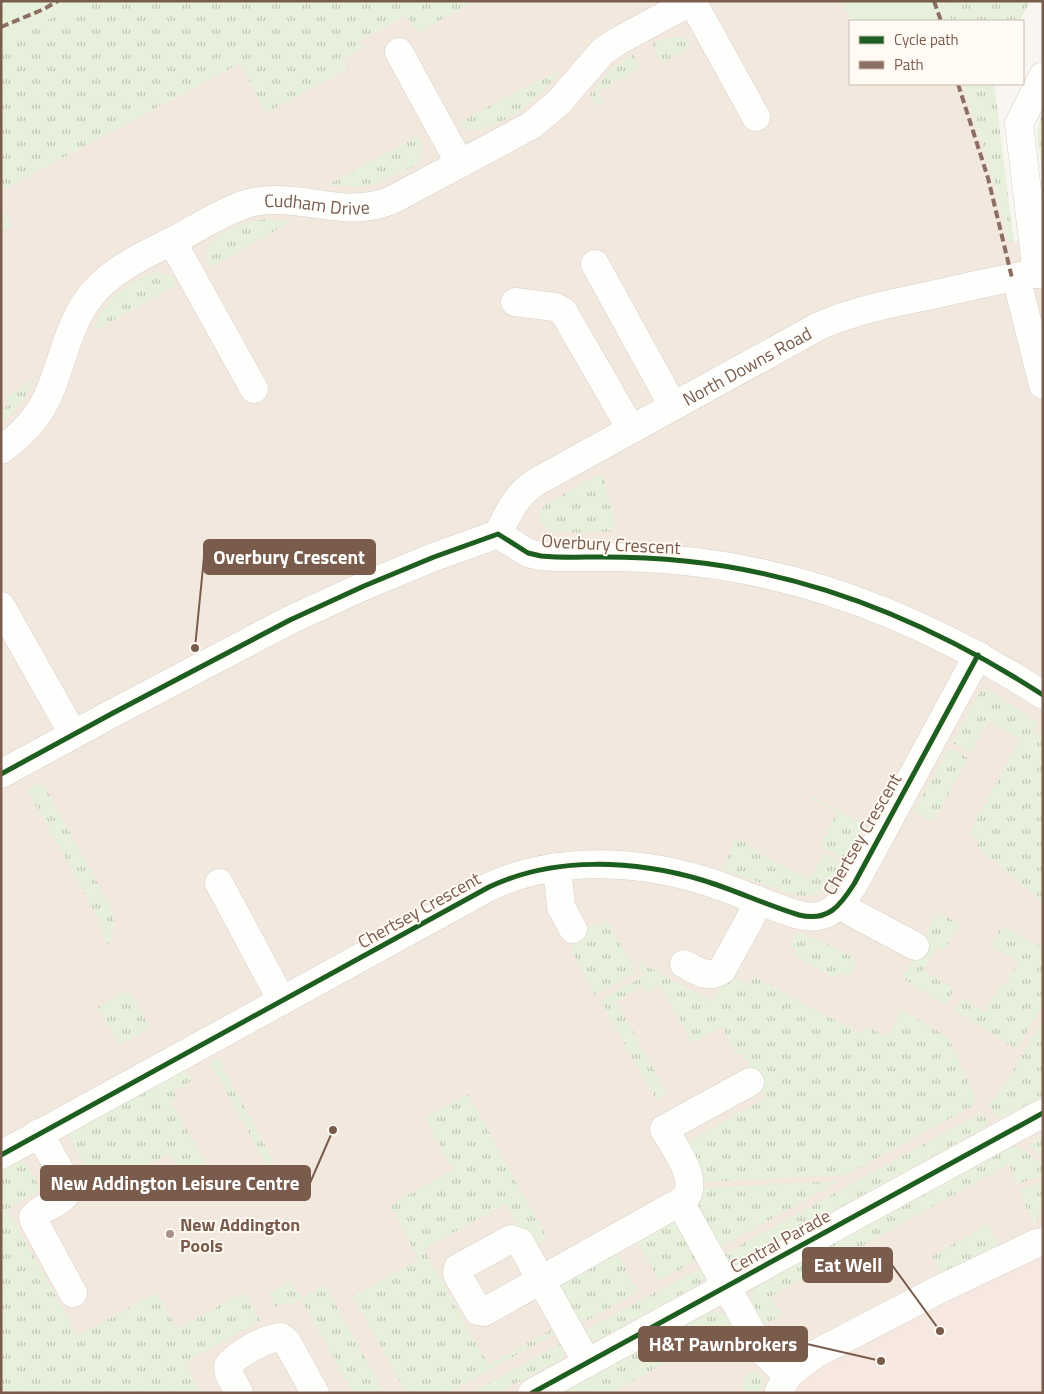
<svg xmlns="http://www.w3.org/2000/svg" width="1044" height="1394" viewBox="0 0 1044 1394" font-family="'Titillium Web',sans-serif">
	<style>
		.residential { fill: #f2e8de }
		.commercial { fill: #f6e8e1 }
		.grass { fill: url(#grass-tufts) }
		.green { fill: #e7f0db }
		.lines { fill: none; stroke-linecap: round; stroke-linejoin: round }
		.minor-casing { stroke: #d7d1cb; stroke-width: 29 }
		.minor { stroke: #fefefd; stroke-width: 28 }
		.quiet { stroke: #8d6e63; stroke-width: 4; stroke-dasharray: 8 4; stroke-linecap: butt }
		.cycleway-casing { stroke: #fffaf3; stroke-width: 8 }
		.cycleway { stroke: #1b5e20; stroke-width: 5 }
		.poi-dot { fill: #a69286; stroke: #fffaf3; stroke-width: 2 }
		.labels { text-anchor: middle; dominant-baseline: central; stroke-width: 4; stroke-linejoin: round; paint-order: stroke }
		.street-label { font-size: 18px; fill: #7a5c4d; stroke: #fffaf3 }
		.poi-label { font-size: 18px; font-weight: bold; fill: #7a5c4d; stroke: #fffaf3; text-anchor: start }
		.leader { fill: none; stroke: #7a5c4d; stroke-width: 2 }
		.callout-dot { fill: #7a5c4d; stroke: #fffaf3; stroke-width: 2 }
		.callout { fill: #7a5c4d; stroke: #7a5c4d; stroke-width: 2 }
		.callout-label { font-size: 19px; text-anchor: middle; font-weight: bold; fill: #fff }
	</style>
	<defs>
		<pattern id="grass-tufts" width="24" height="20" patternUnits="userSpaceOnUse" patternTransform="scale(1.25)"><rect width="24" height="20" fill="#e7f0db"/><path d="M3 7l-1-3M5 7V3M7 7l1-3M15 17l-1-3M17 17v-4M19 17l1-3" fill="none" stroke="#c0c6b4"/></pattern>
	</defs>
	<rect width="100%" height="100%" fill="#f9f5f0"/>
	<!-- residential -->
	<polygon class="residential" points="476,1 841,1 852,21 850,21 850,84 963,84 993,178 1009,242 1043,238 1043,1393 1,1393 1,232 12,226 1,207 1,191 240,63 266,112 347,69 342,59 364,47 360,40 407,15 417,33"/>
	<!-- commercial -->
	<polygon class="commercial" points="1043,1251 1043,1393 791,1393 794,1385 825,1360 840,1361 938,1309 941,1297 950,1292 963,1296 1021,1268 1027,1256"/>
	<!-- grass -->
	<g class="grass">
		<polygon points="85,1 476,1 417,33 406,15 360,40 364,47 342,59 348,68 266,113 240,63 1,191 1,43"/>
		<polygon points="943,1 1030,1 1020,21 952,21"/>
		<polygon points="676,37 683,38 691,47 662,63 652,44 662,39"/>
		<polygon points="632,54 640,68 597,92 603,103 596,106 590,94 612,68"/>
		<path d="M560,70C551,82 542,93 531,102C520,112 486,132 472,130C466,130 462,127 459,122Z"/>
		<polygon points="963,84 994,84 1014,242 1009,242 993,178"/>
		<polygon points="1043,111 1043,179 1037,132"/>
		<path d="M418,136C424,148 425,157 414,166L372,185L357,187L327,185Z"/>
		<polygon points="1,207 12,226 1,232"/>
		<path d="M267,219L292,221L210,268C192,237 245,222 267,219Z"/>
		<path d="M157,272L169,275L177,285L93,331C97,322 100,313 106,306C118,291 139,276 157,272Z"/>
		<polygon points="33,379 24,400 1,425 1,411 9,404 8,396"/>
		<path d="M599,474L603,476L616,527L613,531C600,532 555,535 546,528C541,525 540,520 539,514L545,505Z"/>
		<polygon points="985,689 994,693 1037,722 1033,731 1038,734 1043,732 1043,902 977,847 979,839 969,834 1020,739 988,721 970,753 952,743 980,692"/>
		<polygon points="949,748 968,758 933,822 914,812"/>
		<polygon points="42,782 111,908 115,922 110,943 107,945 100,928 103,927 27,789"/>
		<polygon points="812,796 864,825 845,860 820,846 837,813 811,798"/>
		<polygon points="734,839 749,844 748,847 809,880 824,854 843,865 830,886 821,892 810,896 795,895 724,870"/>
		<polygon points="938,912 959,924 944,951 937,947 923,971 954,989 946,1005 902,978"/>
		<polygon points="608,921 636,972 595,995 572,952 578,933 595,923 599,925"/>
		<polygon points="1002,926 1043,948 1043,1004 1019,1046 1016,1048 1013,1047 954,1010 961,998 985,1012 1001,983 1005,986 1019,962 991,946"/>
		<polygon points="797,932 825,943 858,960 848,978 838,972 835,978 793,955 796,950 790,947"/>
		<polygon points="637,961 712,1001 728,973 749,985 754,977 861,1034 865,1026 887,1037 902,1010 948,1037 976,1099 972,1106 846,1175 703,1182 684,1150 684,1144 766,1098 742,1053 737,1055 722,1027 692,1043 660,985 647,992 643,986 616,1001 667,1094 656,1100 600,1000 644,976"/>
		<polygon points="129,990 150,1028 119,1045 98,1007"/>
		<polygon points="1043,1019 1043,1096 1000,1118 994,1113 989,1104 1005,1085"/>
		<polygon points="218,1058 274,1162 267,1166 210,1062"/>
		<polygon points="183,1070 188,1073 191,1079 190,1082 174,1091 176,1097 170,1101 207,1164 183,1177 170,1153 103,1190 89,1164 85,1166 69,1137 69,1132"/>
		<polygon points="468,1094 547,1238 530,1248 505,1204 424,1249 488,1365 556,1327 558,1332 447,1393 406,1393 353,1296 419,1260 390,1205 453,1170 425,1118"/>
		<polygon points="982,1112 987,1121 985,1127 735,1266 728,1266 721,1256"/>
		<polygon points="1043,1138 1043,1157 1028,1145"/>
		<polygon points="1015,1145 1021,1148 1043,1165 1043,1175 1017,1184 1009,1164 771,1296 782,1316 763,1324 751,1302 754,1290 762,1283"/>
		<path d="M18,1160C30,1163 35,1180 41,1190L7,1209L78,1336L157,1292L177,1329L244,1292L260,1321L185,1362L201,1393H37L1,1390V1168Z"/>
		<polygon points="839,1181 717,1249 696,1207 703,1199 705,1188"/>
		<path d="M1043,1181C1043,1196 1044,1213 1034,1224L1026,1207L1020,1190Z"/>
		<polygon points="676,1218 698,1259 659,1281 637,1240"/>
		<polygon points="988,1225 1000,1246 943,1278 932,1256"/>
		<polygon points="615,1250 638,1292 578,1325 555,1282"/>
		<path d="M703,1267C706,1275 704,1280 698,1285L598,1339L589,1340L582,1332Z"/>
		<polygon points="291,1281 301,1298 325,1285 384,1393 353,1393 301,1299 288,1306 285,1302 276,1307 269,1293"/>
		<path d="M715,1311C732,1313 736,1331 743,1344C741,1349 730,1355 724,1354L713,1336L611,1393H556L701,1316Z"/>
		<polygon points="563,1342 567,1348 561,1359 498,1393 471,1393"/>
		<path d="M753,1372L759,1374L763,1378V1385L760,1393H745C741,1385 743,1380 747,1373Z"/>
	</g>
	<!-- green -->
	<g class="green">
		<polygon points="1,1 85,1 1,43"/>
		<polygon points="841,1 942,1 952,21 852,21"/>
	</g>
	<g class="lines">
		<!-- minor casing -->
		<g class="minor-casing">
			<g id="minor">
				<polyline points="399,52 460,164"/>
				<polyline points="172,241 254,389"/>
				<polyline points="595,264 673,406"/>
				<polyline points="1037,274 1019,124 1043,76"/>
				<polyline points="1016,277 1043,385"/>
				<polyline points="515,302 555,307 563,311 631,429"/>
				<path id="s1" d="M1,450C19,437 36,420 46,400C63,365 67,323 93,293C116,266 151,252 182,236C202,225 221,213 243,205C253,201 265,200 276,200C319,200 349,217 392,200L532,125L559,102L603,51L618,41L692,1L756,117"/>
				<path id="s2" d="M498,534C508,513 516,495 536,482L819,326C858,309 899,302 941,293C975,285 1008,277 1043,273"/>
				<polyline points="1,606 73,734"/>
				<path d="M1,774L113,713L290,620L364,586L434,557L498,534L528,553L541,556C561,558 582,557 602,557C630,557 657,558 685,561C814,574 935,625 1043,695"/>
				<polyline points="557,867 561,907 573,929"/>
				<polyline points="219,883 282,1001"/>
				<polyline points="841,903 853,913 915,946"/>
				<path d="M684,964C696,970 709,980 722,970L751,917L758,900"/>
				<path d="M750,1082L664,1129C674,1147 705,1187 680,1202L761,1349L788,1376"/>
				<path d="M39,1133L68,1185V1190C62,1205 43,1205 33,1217L34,1221L73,1293"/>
				<path d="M1,1155L489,887C554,856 634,860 702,880C735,890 766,905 799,915C828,922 840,906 854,884L978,655"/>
				<polyline points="587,1363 520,1242 511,1239 458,1268 457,1274 478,1311 484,1312 680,1202"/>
				<polyline points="779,1391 788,1376 794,1370 815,1354 942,1288 1037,1243 1043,1242"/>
				<path d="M239,1393L229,1374L228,1366C237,1354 266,1338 281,1337L287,1342L315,1393"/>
				<polyline points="532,1393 1043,1113"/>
			</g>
		</g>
		<!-- minor -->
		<use href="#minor" class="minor"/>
		<!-- quiet -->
		<g class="quiet">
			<polyline points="934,1 941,21"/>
			<polyline points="1,27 44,9 58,1"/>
			<polyline points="958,84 988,178 1012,278"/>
		</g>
		<!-- cycleway casing -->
		<g class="cycleway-casing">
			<g id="cycleway">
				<path d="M1,774L113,713L290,620L364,586L434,557L498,534L528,553L541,556C561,558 582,557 602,557C630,557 657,558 685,561C814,574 935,625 1043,695"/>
				<path d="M1,1155L489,887C554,856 634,860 702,880C735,890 766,905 799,915C828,922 840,906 854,884L978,655"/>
				<polyline points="532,1393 1043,1113"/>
			</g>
		</g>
		<!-- cycleway -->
		<use href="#cycleway" class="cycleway"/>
	</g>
	<!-- markers -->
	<circle class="poi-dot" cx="170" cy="1234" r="5"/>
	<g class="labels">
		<!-- street labels -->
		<g class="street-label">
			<text stroke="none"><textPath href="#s1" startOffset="435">Cudham Drive</textPath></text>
			<text stroke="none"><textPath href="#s2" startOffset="306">North Downs Road</textPath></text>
			<text transform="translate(611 544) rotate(3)">Overbury Crescent</text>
			<text transform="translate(862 834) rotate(-60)">Chertsey Crescent</text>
			<text transform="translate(419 910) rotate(-29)">Chertsey Crescent</text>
			<text transform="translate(780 1241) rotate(-29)">Central Parade</text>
		</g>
		<!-- poi labels -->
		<g class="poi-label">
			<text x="180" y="1224">New Addington<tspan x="180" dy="21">Pools</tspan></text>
		</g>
	</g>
	<!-- callouts -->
	<path class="leader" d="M195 648L204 557M333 1130L310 1183M940 1331L892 1265M881 1361L807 1344"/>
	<g class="callout-dot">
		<circle cx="195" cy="648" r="5"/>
		<circle cx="333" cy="1130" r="5"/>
		<circle cx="940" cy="1331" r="5"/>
		<circle cx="881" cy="1361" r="5"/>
	</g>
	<g class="callout">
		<rect x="204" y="540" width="171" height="34" rx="5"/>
		<rect x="41" y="1166" width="269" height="34" rx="5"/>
		<rect x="803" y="1248" width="89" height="34" rx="5"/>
		<rect x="639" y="1327" width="168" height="34" rx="5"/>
	</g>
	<g class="callout-label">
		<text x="289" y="564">Overbury Crescent</text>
		<text x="175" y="1190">New Addington Leisure Centre</text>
		<text x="848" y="1272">Eat Well</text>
		<text x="723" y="1351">H&amp;T Pawnbrokers</text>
	</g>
	<!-- border -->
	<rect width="1044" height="1394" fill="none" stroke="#7a5c4d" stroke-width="5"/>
	<!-- legend -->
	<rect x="849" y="20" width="175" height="65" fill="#fffaf3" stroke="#cabbb1"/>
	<rect x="859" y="36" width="25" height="8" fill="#1b5e20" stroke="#cabbb1"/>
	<text x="894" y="45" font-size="15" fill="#7a5c4d">Cycle path</text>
	<rect x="859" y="61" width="25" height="8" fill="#8d6e63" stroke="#cabbb1"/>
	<text x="894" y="70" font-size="15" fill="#7a5c4d">Path</text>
</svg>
